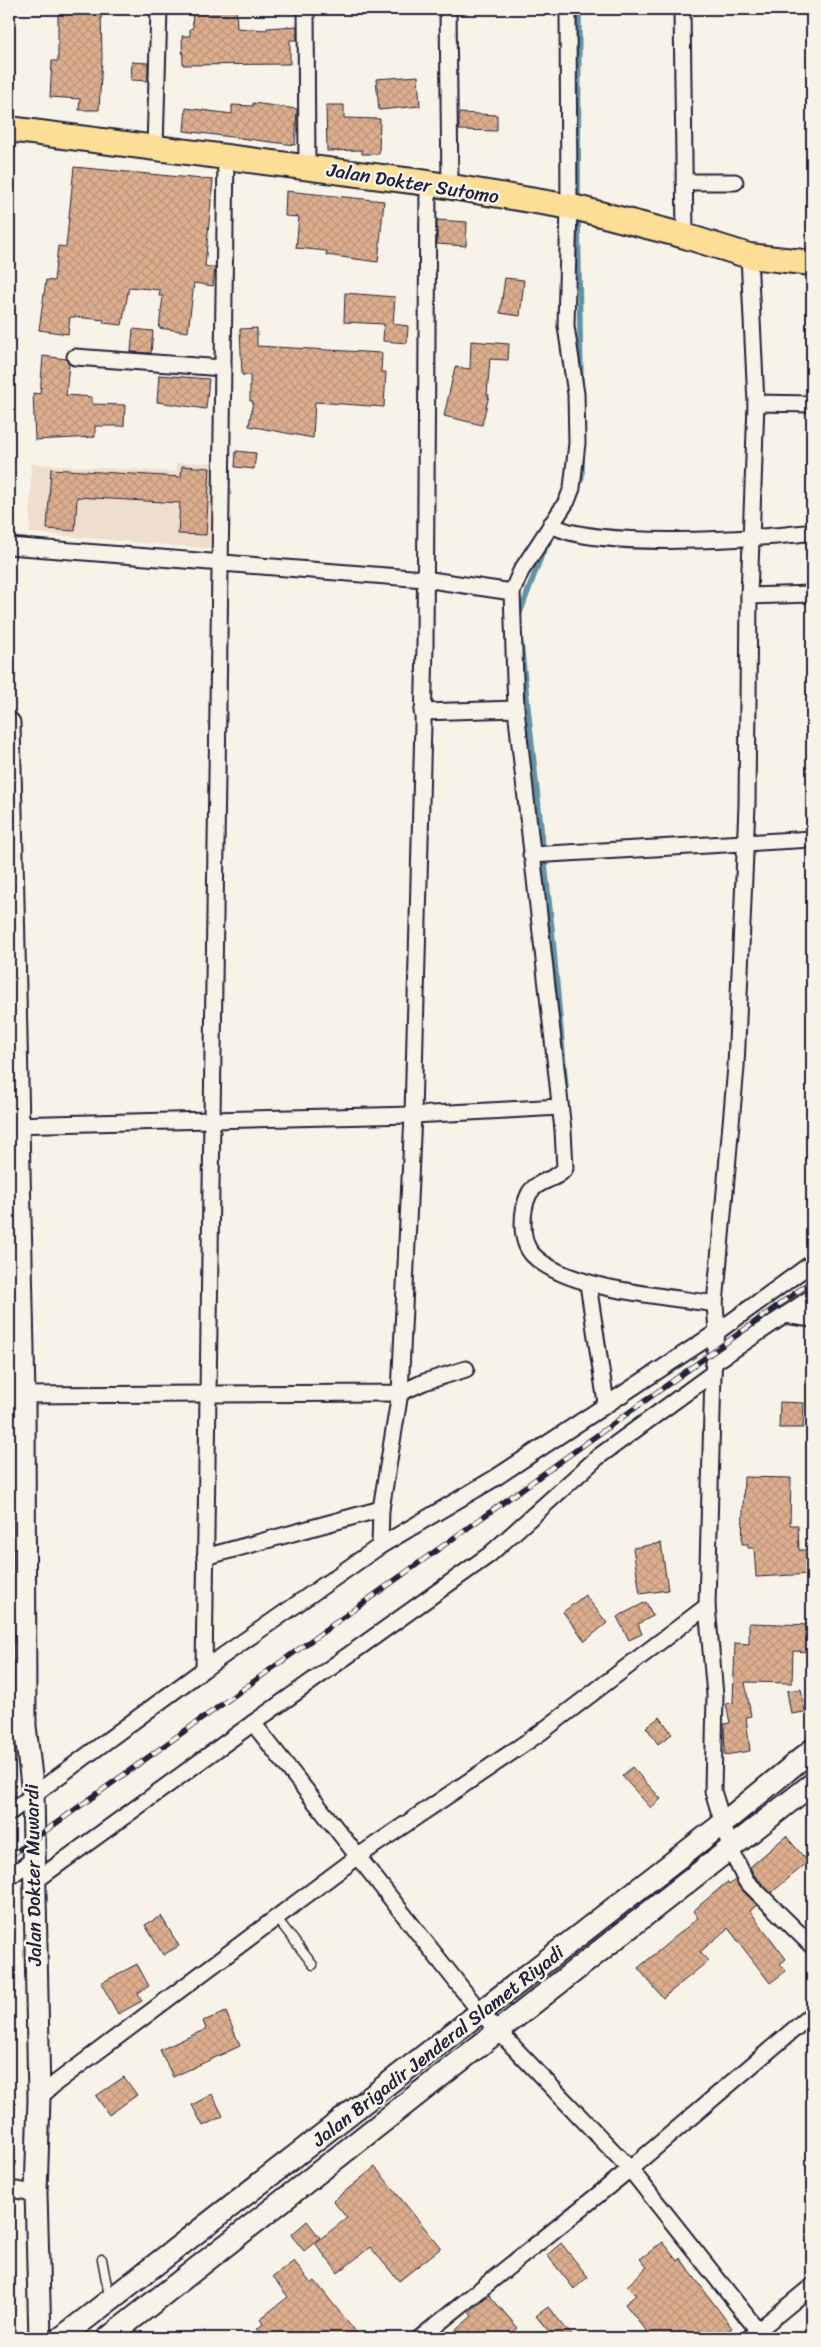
<svg xmlns="http://www.w3.org/2000/svg" width="821" height="2347" viewBox="0 0 821 2347" font-family="Sriracha,sans-serif">
	<style>
		.built { fill: #efdecd; fill-rule: evenodd }
		.lines { fill: none; stroke-linecap: round; stroke-linejoin: round }
		.stream { stroke: #6392a5; stroke-width: 5.5 }
		.building { fill: url(#building-cross-hatch); stroke: #22223b }
		.service-casing { stroke: #22223b; stroke-width: 11 }
		.minor-casing { stroke: #22223b; stroke-width: 19 }
		.secondary-casing { stroke: #22223b; stroke-width: 25 }
		.primary-casing { stroke: #22223b; stroke-width: 28 }
		.service { stroke: #f7f3e8; stroke-width: 8 }
		.minor { stroke: #f7f3e8; stroke-width: 15 }
		.secondary { stroke: #f7f3e8; stroke-width: 21 }
		.primary { stroke: #fdde96; stroke-width: 24 }
		.rail-casing { stroke: #22223b; stroke-width: 5.5 }
		.rail { stroke: #f7f3e8; stroke-width: 4; stroke-dasharray: 11; stroke-linecap: butt }
		.labels { text-anchor: middle; dominant-baseline: central; stroke-width: 5; stroke-linejoin: round; paint-order: stroke }
		.street-label { font-size: 19px; fill: #22223b; stroke: #f7f3e8 }
	</style>
	<defs>
		<pattern id="building-cross-hatch" width="8" height="8" patternUnits="userSpaceOnUse" patternTransform="scale(1.25)"><rect width="8" height="8" fill="#ddae8e"/><path d="M0 0l8 8M0 8l8-8" fill="none" stroke="#bd957b"/></pattern>
	</defs>
	<rect width="100%" height="100%" fill="#f7f3e8"/>
	<filter id="ink" filterUnits="userSpaceOnUse"><feTurbulence type="fractalNoise" baseFrequency=".02" numOctaves="2"/><feDisplacementMap in="SourceGraphic" scale="10" xChannelSelector="R" yChannelSelector="G"/><feConvolveMatrix kernelMatrix="1 2 1 2 8 2 1 2 1" color-interpolation-filters="sRGB"/></filter>
	<g filter="url(#ink)">
		<!-- built -->
		<path class="built" d="M216,462L213,549L30,533L31,464L177,472V463ZM51,469L176,477L175,502L77,497L47,529Z"/>
		<g class="lines">
			<!-- stream -->
			<g class="stream">
				<polyline points="578,198 579,9"/>
				<polyline points="578,222 581,380"/>
				<polyline points="578,486 582,477 582,459"/>
				<polyline points="518,618 542,554 568,511"/>
				<polyline points="521,644 552,929 566,1088"/>
			</g>
		</g>
		<!-- building -->
		<g class="building">
			<polygon points="58,9 101,9 102,58 99,110 79,110 80,99 50,97 52,61 58,61"/>
			<polygon points="192,9 236,9 237,28 267,30 267,28 297,26 297,40 290,40 290,64 183,65 182,36 190,36 190,29 193,28"/>
			<polygon points="132,62 148,63 148,81 131,80"/>
			<polygon points="418,76 420,106 379,110 376,79"/>
			<polygon points="253,103 297,109 295,145 184,131 186,108 232,114 232,105 253,106"/>
			<polygon points="326,105 344,105 344,118 380,119 379,154 362,154 362,150 327,151"/>
			<polygon points="459,113 497,115 497,131 459,130"/>
			<polygon points="74,167 213,180 205,266 215,268 213,286 194,283 188,332 159,328 163,296 159,296 160,290 129,287 122,325 103,323 104,320 75,317 70,317 68,334 39,330 46,280 54,281 58,246 66,247"/>
			<polygon points="286,191 384,201 378,262 326,255 327,251 296,248 299,217 285,216"/>
			<polygon points="437,220 467,222 466,246 437,244"/>
			<polygon points="505,278 524,280 520,316 500,313"/>
			<polygon points="345,293 395,297 393,324 408,326 407,343 383,341 384,324 344,322"/>
			<polygon points="257,328 257,346 382,353 381,372 386,372 384,407 315,402 313,438 249,426 253,401 250,401 250,375 242,375 240,329"/>
			<polygon points="133,329 153,331 151,353 131,352"/>
			<polygon points="471,341 509,344 508,360 490,359 487,395 489,395 482,425 444,416 455,367 470,369"/>
			<polygon points="43,356 66,359 69,364 66,395 92,397 92,404 125,405 124,426 95,426 95,437 35,440 33,393 40,394"/>
			<polygon points="159,375 209,379 206,409 157,402"/>
			<polygon points="236,451 256,453 254,469 235,467"/>
			<polygon points="182,466 210,468 206,535 178,534 180,503 77,497 75,531 47,529 51,469 181,477"/>
			<polygon points="780,1402 804,1403 803,1428 779,1428"/>
			<polygon points="744,1477 791,1478 790,1525 798,1525 799,1550 812,1550 812,1574 756,1577 754,1548 748,1548 748,1544 742,1544"/>
			<polygon points="661,1543 668,1590 640,1594 633,1548"/>
			<polygon points="585,1595 607,1623 585,1641 563,1612"/>
			<polygon points="646,1602 653,1616 638,1624 642,1634 629,1640 617,1617"/>
			<polygon points="749,1623 812,1625 812,1652 793,1651 792,1683 745,1682 751,1716 746,1717 750,1751 725,1755 724,1724 730,1723 726,1704 733,1703 735,1643 749,1644"/>
			<polygon points="801,1689 805,1712 791,1714 787,1691"/>
			<polygon points="660,1717 672,1734 658,1744 646,1727"/>
			<polygon points="632,1767 661,1799 651,1808 622,1776"/>
			<polygon points="786,1836 808,1862 771,1893 754,1875 750,1867"/>
			<polygon points="735,1880 739,1887 757,1905 750,1911 786,1959 780,1964 786,1971 770,1983 728,1928 700,1952 708,1961 663,1998 638,1968 698,1918 693,1911 727,1882 729,1885"/>
			<polygon points="161,1916 179,1946 163,1955 145,1925"/>
			<polygon points="137,1964 149,1986 138,1993 142,2001 118,2014 101,1983"/>
			<polygon points="226,2012 240,2046 173,2077 160,2050 206,2029 203,2021"/>
			<polygon points="124,2077 137,2095 109,2115 96,2096"/>
			<polygon points="212,2094 223,2116 203,2126 192,2105"/>
			<polygon points="375,2167 441,2248 399,2281 370,2247 338,2273 315,2243 347,2218 333,2201"/>
			<polygon points="307,2221 320,2238 304,2251 291,2235"/>
			<polygon points="663,2242 678,2261 680,2258 732,2328 718,2338 652,2338 625,2304 636,2295 627,2286 647,2267 640,2259"/>
			<polygon points="561,2243 588,2277 574,2289 547,2255"/>
			<polygon points="294,2261 311,2284 315,2281 360,2338 321,2338 316,2332 308,2338 264,2338 257,2329 263,2324 260,2319 288,2297 273,2277"/>
			<polygon points="489,2295 518,2328 506,2338 447,2338 472,2316 469,2312"/>
			<polygon points="548,2307 574,2338 554,2338 536,2316"/>
		</g>
		<g class="lines">
			<!-- service casing -->
			<g class="service-casing">
				<g id="service">
					<polyline points="276,1917 313,1965"/>
					<polyline points="102,2259 109,2296"/>
				</g>
			</g>
			<!-- minor casing -->
			<g class="minor-casing">
				<g id="minor">
					<polyline points="306,9 307,167"/>
					<polyline points="448,9 450,187"/>
					<path d="M568,9L569,207L566,326L576,394L577,443L572,488L567,501L521,571L512,592L516,709L563,1130L565,1168C557,1181 537,1179 529,1194C525,1202 523,1214 523,1224C523,1235 525,1247 533,1255C567,1290 666,1296 715,1304"/>
					<polyline points="682,9 685,236"/>
					<polyline points="155,147 159,9"/>
					<polyline points="684,182 735,182"/>
					<polyline points="749,256 756,403 749,596 747,805 736,1067 715,1304 717,1332 713,1373 707,1606 715,1695 713,1791 731,1850 746,1881 812,1946"/>
					<polyline points="75,357 223,368"/>
					<polyline points="756,403 812,404"/>
					<path d="M551,524C586,550 765,539 812,532"/>
					<polyline points="9,546 424,579 512,592"/>
					<polyline points="749,596 812,594"/>
					<polyline points="422,712 516,709"/>
					<polyline points="531,855 812,839"/>
					<polyline points="9,1125 413,1115 560,1107"/>
					<polyline points="588,1284 606,1403"/>
					<polyline points="785,1315 812,1319"/>
					<polyline points="715,1362 812,1297"/>
					<polyline points="9,1395 400,1393 424,1382 466,1369"/>
					<polyline points="380,1546 381,1509 400,1393 413,1115 425,646 428,183"/>
					<polyline points="205,1557 381,1509"/>
					<polyline points="204,1669 226,157"/>
					<polyline points="253,1723 481,2013 630,2169 764,2338"/>
					<polyline points="9,1726 25,1726"/>
					<polyline points="9,1813 204,1669 380,1546 495,1478 717,1332 812,1263"/>
					<polyline points="9,1877 34,1859"/>
					<polyline points="34,1882 253,1723 489,1555 598,1457 713,1373"/>
					<polyline points="39,2098 57,2082 360,1855 540,1733 707,1606"/>
					<polyline points="9,2189 36,2193"/>
					<polyline points="420,2338 630,2169 812,2014"/>
					<polyline points="749,2338 812,2286"/>
				</g>
			</g>
			<!-- secondary casing -->
			<g class="secondary-casing">
				<g id="secondary">
					<polyline points="9,723 24,1395 25,1726 33,1793 39,2098 36,2193 40,2338"/>
					<polyline points="61,2338 722,1824 812,1750"/>
					<polyline points="108,2338 812,1784"/>
				</g>
			</g>
			<!-- primary casing -->
			<g class="primary-casing">
				<polyline id="primary" points="9,129 428,183 577,208 685,236 749,256 812,263"/>
			</g>
			<!-- service -->
			<use href="#service" class="service"/>
			<!-- minor -->
			<use href="#minor" class="minor"/>
			<!-- secondary -->
			<use href="#secondary" class="secondary"/>
			<!-- primary -->
			<use href="#primary" class="primary"/>
			<!-- rail casing -->
			<g class="rail-casing">
				<polyline id="rail" points="9,1857 812,1281"/>
			</g>
			<!-- rail -->
			<use href="#rail" class="rail"/>
		</g>
	</g>
	<g class="labels">
		<!-- street labels -->
		<g class="street-label">
			<text transform="translate(413 183) rotate(9)">Jalan Dokter Sutomo</text>
			<text transform="translate(33 1875) rotate(-91)">Jalan Dokter Muwardi</text>
			<text transform="translate(438 2046) rotate(-38)">Jalan Brigadir Jenderal Slamet Riyadi</text>
		</g>
	</g>
	<!-- margin -->
	<rect width="821" height="2347" fill="none" stroke="#f7f3e8" stroke-width="30"/>
	<rect x="15" y="15" width="791" height="2317" fill="none" stroke="#22223b" stroke-width="2" filter="url(#ink)"/>
</svg>
